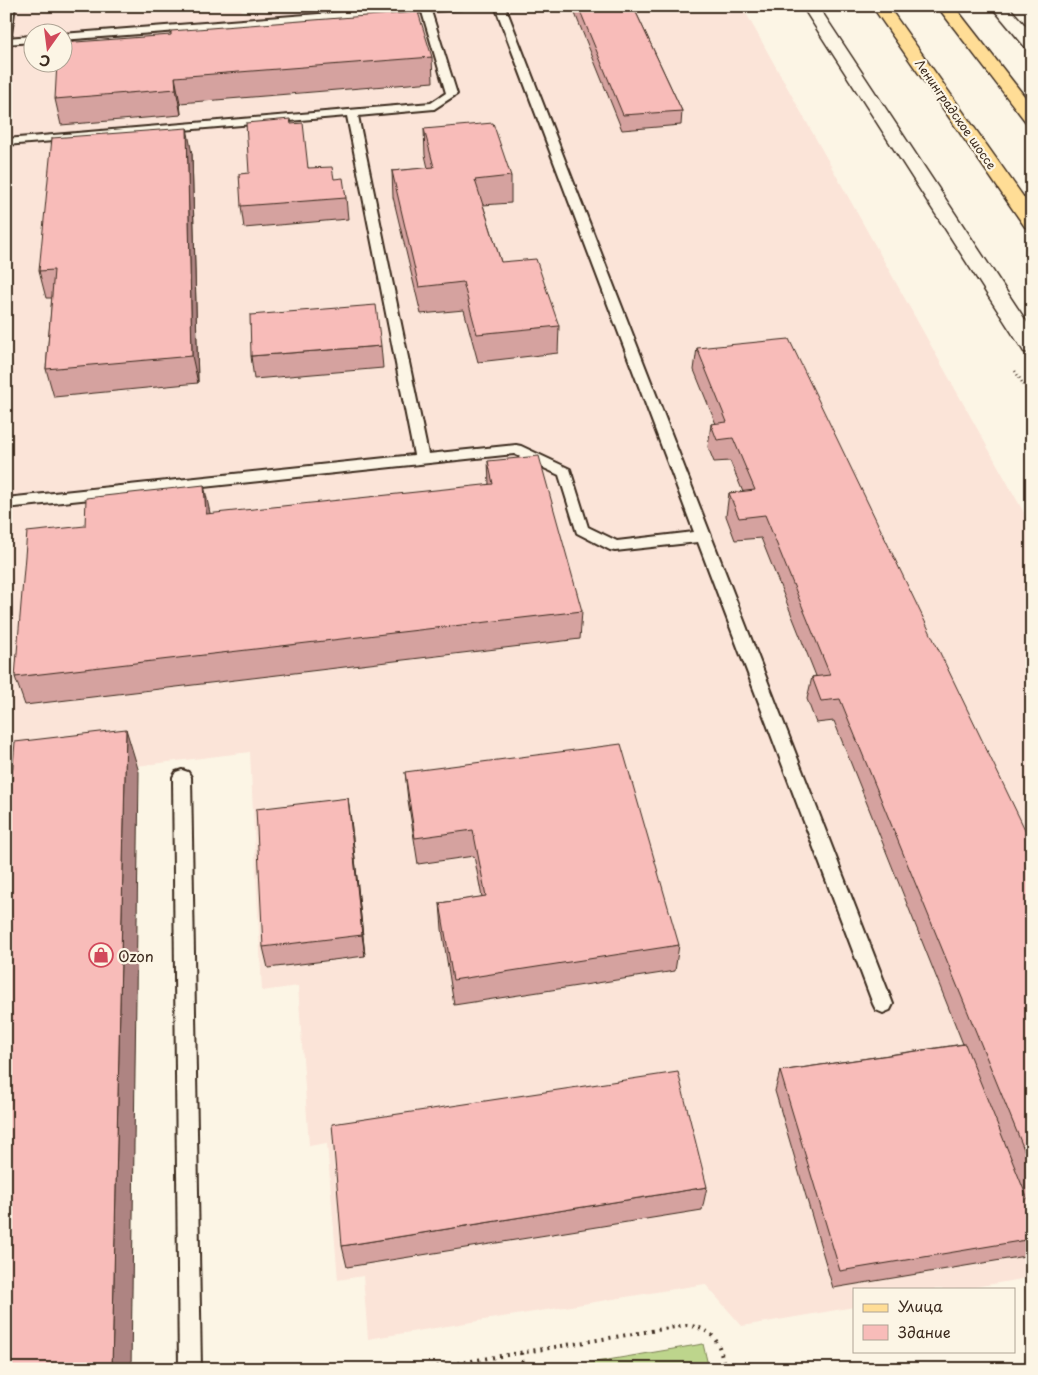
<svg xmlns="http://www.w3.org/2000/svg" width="1038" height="1375" viewBox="0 0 1038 1375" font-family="'Playpen Sans',sans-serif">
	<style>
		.built { fill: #fbe4d8; fill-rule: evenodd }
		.green { fill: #bdd58c; stroke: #7c8055 }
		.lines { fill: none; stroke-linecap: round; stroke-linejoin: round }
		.service-casing { stroke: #3b2a1e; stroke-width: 4 }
		.secondary-casing { stroke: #3b2a1e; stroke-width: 3 }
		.primary-casing { stroke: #3b2a1e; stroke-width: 3 }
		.path-far1 { stroke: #3b2a1e; stroke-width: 2.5; stroke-dasharray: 1 3; stroke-linecap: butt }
		.path { stroke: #3b2a1e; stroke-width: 4; stroke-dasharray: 2 5; stroke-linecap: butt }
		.service { fill: #fcf5e5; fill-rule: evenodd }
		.secondary { fill: #fcf5e5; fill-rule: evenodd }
		.primary { fill: #ffdd96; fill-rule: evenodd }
		.wall { fill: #d5a29f; stroke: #3b2a1e }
		.shaded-wall { fill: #ae8482; stroke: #3b2a1e }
		.building { fill: #f8bcb9; stroke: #3b2a1e }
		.labels { text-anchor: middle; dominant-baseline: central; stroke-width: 4.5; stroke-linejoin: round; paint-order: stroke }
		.far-street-label { font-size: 12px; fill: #3b2a1e; stroke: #fcf5e5 }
		.poi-label { font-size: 15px; fill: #3b2a1e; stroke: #fcf5e5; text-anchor: start }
	</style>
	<rect width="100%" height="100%" fill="#fcf5e5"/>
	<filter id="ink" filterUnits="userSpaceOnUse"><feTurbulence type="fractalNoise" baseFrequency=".02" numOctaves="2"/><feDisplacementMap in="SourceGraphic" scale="10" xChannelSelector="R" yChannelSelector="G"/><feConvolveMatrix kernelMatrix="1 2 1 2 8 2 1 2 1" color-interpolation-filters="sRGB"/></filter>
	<g filter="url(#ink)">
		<!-- built -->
		<path class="built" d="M6,6H241L242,13L329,6H742L1032,527V1289L1027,1278L964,1289H854V1307L742,1326L705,1284L368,1339L363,1276L338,1280L327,1143L309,1146L298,986L262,991L250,752L6,782ZM32,32H62V62H32Z"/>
		<!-- green -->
		<polygon class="green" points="703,1344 709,1369 554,1369"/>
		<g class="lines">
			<!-- service casing -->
			<g class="service-casing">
				<g id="service">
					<polygon points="6,6 15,6 11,34 6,37"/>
					<polygon points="422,6 467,6 462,9 431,11 457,94 434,109 358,116 428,454 516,445 521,446 570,469 588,527 617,541 694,532 495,6 505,6 893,1004 890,1010 883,1013 876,1010 873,1004 698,542 615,551 610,550 577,533 559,475 514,454 6,508 6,498 414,455 347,116 6,145 6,139 431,103 446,93 422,12 62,40 62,34"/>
					<polygon points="32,36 32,42 6,44 6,38"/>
					<polygon points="182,770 188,772 191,777 201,1369 179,1369 173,777 176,772"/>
				</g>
			</g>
			<!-- secondary casing -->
			<g class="secondary-casing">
				<g id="secondary">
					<polygon points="802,6 818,6 1032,330 1032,353 1024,352 1021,347"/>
					<polygon points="991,6 1008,6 1032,33 1032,49 1026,48"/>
				</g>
			</g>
			<!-- primary casing -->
			<g class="primary-casing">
				<g id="primary">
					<polygon points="872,6 888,6 1032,209 1032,229 1025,227"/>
					<polygon points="937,6 954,6 1032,106 1032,123 1026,122"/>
				</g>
			</g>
			<!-- path-far1 -->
			<polyline class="path-far1" points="1015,371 1032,398"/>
			<!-- path -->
			<g class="path">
				<polyline points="521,1353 524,1369"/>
				<path d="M423,1369L687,1325C716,1330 719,1342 725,1369"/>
			</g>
			<!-- service -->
			<use href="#service" class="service"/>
			<!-- secondary -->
			<use href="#secondary" class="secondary"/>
			<!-- primary -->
			<use href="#primary" class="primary"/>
		</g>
		<!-- wall -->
		<g class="wall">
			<polygon points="572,6 633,6 682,111 681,125 622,130"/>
			<polygon points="171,35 432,57 433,82 180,103 181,115 61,125 55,99"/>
			<polygon points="291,124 308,168 334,179 346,198 348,219 244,228 241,206 249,173"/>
			<polygon points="424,129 511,176 511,203 483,205 501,262 559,326 558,353 478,362 464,310 421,314 393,197 392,171 428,168 425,155"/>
			<polygon points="192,154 198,383 54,397 46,369 52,298 46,298 39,271"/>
			<polygon points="381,346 383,368 254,379 251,356"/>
			<polygon points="697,348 1032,844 1031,1255 833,1288 775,1091 780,1071 963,1044 834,721 816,723 807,699 812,677 816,676 761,538 735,540 726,516 729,493 743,492 730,461 714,462 708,447 711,424 716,424 694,370"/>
			<polygon points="488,461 582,611 580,639 25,705 15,677 489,484"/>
			<polygon points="405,772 679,945 675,971 454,1005 442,929 440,903 482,897 474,856 418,864 408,800"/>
			<polygon points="351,820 365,956 268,968 263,947"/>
			<polygon points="707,1187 702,1210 347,1267 342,1246"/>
		</g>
		<!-- shaded-wall -->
		<g class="shaded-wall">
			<polygon points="175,77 180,103 181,115 176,89"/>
			<polygon points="187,128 192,154 198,383 192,356"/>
			<polygon points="204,485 210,513 211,542 206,514"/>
			<polygon points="126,729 139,772 131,1369 112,1369"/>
			<polygon points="348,798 351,820 365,956 362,935"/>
		</g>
		<!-- building -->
		<g class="building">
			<polygon points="578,6 633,6 682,111 623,115"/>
			<polygon points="418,12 432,57 175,77 176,89 55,99 57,62 62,62 62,43 171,35 171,31"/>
			<polygon points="290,119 291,124 303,123 308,168 332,167 334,179 343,178 346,198 241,206 239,174 249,173 246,123"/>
			<polygon points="493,123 511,176 475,180 501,262 536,259 559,326 477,334 463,282 419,287 392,171 434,167 424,129"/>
			<polygon points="187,128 192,356 46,369 54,270 39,271 52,138"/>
			<polygon points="376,305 381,346 251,356 250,315"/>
			<polygon points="789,339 1032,844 1032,1169 840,699 821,701 812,677 830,675 765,515 739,518 729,493 755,490 733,438 717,440 711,424 727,422 697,348"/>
			<polygon points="539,456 582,611 15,677 27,532 85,526 86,498 204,485 206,514 493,484 488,461"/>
			<polygon points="126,729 112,1369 6,1369 6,847 15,742"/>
			<polygon points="621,744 679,945 453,980 440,903 486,896 473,830 415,838 405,772"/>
			<polygon points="348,798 362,935 263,947 256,809"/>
			<polygon points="965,1044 1032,1210 1032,1239 840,1271 780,1071"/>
			<polygon points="678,1072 707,1187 342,1246 332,1124"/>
		</g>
	</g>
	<!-- icons -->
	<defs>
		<g id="shop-ring" transform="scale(1.25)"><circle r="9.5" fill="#fcf5e5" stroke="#d1495b" stroke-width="1.5"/><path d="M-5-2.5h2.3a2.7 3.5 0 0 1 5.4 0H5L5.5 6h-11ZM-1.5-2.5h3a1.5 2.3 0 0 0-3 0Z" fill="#d1495b"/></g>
	</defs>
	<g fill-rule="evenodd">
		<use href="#shop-ring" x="101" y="955"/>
	</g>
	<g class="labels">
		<!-- far-street labels -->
		<g class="far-street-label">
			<text transform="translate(956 114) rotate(55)">Ленинградское шоссе</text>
		</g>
		<!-- poi labels -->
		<g class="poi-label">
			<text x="118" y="955">Ozon</text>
		</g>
	</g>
	<!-- margin -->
	<rect width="1038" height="1375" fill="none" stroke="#fcf5e5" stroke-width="25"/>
	<rect x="12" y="12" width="1013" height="1350" fill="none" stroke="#3b2a1e" stroke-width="2" filter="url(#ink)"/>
	<!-- legend -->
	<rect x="853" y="1288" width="162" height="65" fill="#fcf5e5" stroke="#afa495"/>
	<rect x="863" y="1304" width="25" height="8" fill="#ffdd96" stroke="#afa495"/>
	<text x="898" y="1312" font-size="15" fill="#3b2a1e">Улица</text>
	<rect x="863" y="1325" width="25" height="15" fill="#f8bcb9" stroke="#afa495"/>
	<text x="898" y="1338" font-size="15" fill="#3b2a1e">Здание</text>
	<!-- north arrow -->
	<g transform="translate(48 48) rotate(194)"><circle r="24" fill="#fcf5e5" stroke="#afa495"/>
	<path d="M0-4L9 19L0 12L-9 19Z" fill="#d1495b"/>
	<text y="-8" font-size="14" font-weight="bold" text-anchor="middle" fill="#3b2a1e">С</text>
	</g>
</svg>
